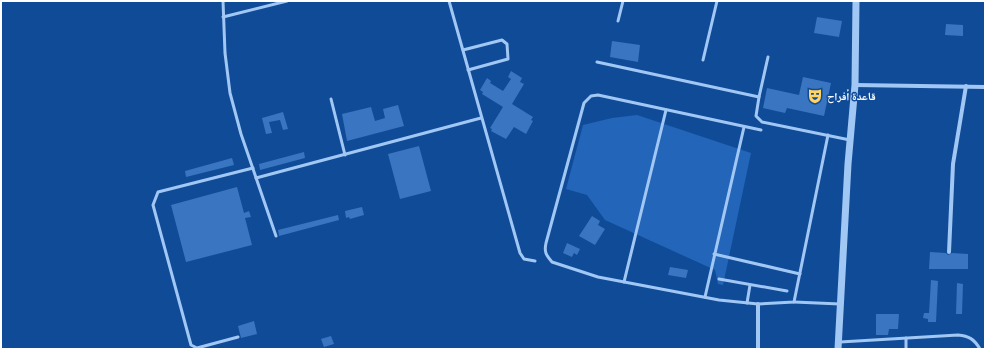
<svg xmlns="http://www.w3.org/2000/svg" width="986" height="350" viewBox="0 0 986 350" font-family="Inter,'Noto Naskh Arabic',sans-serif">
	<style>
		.green { fill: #2365b8 }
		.building { fill: #3975c1 }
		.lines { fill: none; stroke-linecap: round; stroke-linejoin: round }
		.service { stroke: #a1c7f4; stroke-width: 3 }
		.minor { stroke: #a1c7f4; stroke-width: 4 }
		.tertiary { stroke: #a1c7f4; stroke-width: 7 }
		.labels { text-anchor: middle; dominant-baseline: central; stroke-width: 3; stroke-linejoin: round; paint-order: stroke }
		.poi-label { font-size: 11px; font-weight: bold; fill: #fff; stroke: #104b98; text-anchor: start }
	</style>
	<rect width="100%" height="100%" fill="#104b98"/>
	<!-- green -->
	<polygon class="green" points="637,115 751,153 723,285 718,284 715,270 605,220 587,195 566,189 583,125 612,118"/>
	<!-- building -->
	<g class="building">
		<polygon points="817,17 842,21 839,37 814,33"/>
		<polygon points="946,24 963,25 963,36 945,35"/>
		<polygon points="612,41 640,45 638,62 610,57"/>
		<polygon points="511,71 522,78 520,82 524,84 512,104 533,117 531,120 533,121 526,134 514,127 506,139 491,131 492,129 490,128 503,107 482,94 483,92 480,90 487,78 491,81 490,83 503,91 511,79 508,77"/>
		<polygon points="803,77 831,83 824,116 787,108 785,113 763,108 767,88 799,95"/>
		<polygon points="398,105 404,126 347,141 342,114 371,107 375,121 385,118 383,109"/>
		<polygon points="283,112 288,129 283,130 280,120 269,122 272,133 266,134 262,118"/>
		<polygon points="419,146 431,191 400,199 388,154"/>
		<polygon points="304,152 305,158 260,170 259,164"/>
		<polygon points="232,158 234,165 186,177 185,171"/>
		<polygon points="237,187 244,213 249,211 251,217 245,218 252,245 186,262 171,205"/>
		<polygon points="362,207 364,215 350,219 349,217 346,218 345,211"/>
		<polygon points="338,215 339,220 279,236 278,230"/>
		<polygon points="592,216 600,221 598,225 605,229 595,245 579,236"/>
		<polygon points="567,243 580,249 577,255 574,253 572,257 563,253"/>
		<polygon points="930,252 946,253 948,255 952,253 968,254 968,269 929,269"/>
		<polygon points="670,267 688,270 686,278 668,275"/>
		<polygon points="931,280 938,281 936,322 928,322 928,319 923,318 924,313 929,313"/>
		<polygon points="957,283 963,284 962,314 956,314"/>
		<polygon points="876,314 899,314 898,329 889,329 888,335 876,335"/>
		<polygon points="254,321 257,334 241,338 238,326"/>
		<polygon points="331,336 334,344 324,347 321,339"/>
	</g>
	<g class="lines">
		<!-- service -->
		<g class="service">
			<polyline points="223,1 225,53 230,93 241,134 276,236"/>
			<polyline points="449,1 520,253 524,259 535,261"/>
			<polyline points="223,17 287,1"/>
			<polyline points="618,21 623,1"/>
			<polyline points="463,50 502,40 507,44 508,59 468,70"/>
			<polyline points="703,60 717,1"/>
			<polyline points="597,62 759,97 756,116 762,122 850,140"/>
			<polyline points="759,97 768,57"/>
			<polyline points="331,99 345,155"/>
			<path d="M761,130L598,95L591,96L584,103L546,243C544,252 546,255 552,262L598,277L719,300L758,304L794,302L828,135"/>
			<polyline points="256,178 481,118"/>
			<polyline points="714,254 800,274"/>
			<polyline points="719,279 787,291"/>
			<polyline points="624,282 666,110"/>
			<polyline points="705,297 744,127"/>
			<polyline points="794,302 840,304"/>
			<polyline points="747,303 750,285"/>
			<polyline points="238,337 197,348 191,345 153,205 158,192 253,168"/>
			<path d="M840,342L958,335C969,336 974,339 980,349"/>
			<polyline points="906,349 906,338"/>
		</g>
		<!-- minor -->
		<g class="minor">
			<polyline points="855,85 985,87"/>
			<polyline points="949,252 953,164 966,86"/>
			<polyline points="758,349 758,304"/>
		</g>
		<!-- tertiary -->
		<polyline class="tertiary" points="838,349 848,164 855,85 856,1"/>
	</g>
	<!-- icons -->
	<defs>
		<g id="theatre-bare" transform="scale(1.2)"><path d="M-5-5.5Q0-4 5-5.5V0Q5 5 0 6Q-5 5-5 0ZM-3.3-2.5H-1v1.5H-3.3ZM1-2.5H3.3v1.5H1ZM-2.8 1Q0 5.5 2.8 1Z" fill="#ffd364" stroke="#104b98" stroke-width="2.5" paint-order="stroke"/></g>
	</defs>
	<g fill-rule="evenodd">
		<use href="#theatre-bare" x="815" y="96"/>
	</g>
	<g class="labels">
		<!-- poi labels -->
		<g class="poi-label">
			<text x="827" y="96">قاعدة أفراح</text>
		</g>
	</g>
	<!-- border -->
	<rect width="986" height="350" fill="none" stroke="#ffffff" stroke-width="4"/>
</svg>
